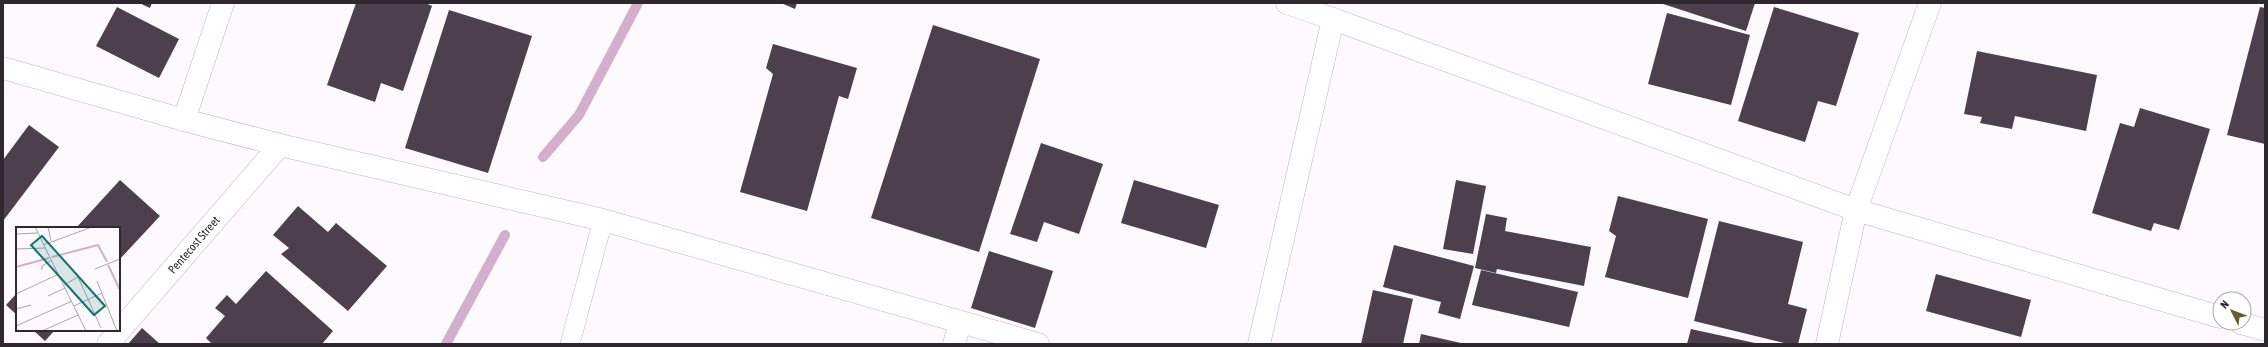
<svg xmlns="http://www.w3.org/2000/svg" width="2268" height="347" viewBox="0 0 2268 347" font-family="'Asap Condensed',sans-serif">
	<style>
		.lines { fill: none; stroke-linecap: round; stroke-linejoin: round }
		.stream { stroke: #d2afcc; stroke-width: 10 }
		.building { fill: #4e3f4c }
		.lane-casing { stroke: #c5b2c2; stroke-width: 20 }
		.street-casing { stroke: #c5b2c2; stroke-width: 23 }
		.lane { stroke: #fff; stroke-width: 19 }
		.street { stroke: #fff; stroke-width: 22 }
		.labels { text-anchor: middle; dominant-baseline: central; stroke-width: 4; stroke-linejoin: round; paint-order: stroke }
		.street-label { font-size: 12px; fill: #2f282e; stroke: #fff }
		.inset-river { fill: none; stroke: #d2afcc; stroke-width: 2 }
		.inset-road { fill: none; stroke: #aba5aa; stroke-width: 1 }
		.view { fill: #0f766e; fill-opacity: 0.15; stroke: #0f766e; stroke-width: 2 }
		.inset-edge { fill: none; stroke: #2f282e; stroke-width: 2 }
	</style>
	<rect width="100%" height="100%" fill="#fdf9fc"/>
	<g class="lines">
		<!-- stream -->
		<g class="stream">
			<polyline points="543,157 579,115 638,3"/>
			<polyline points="446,344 505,235"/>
		</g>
	</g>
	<!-- building -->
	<g class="building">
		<polygon points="139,3 152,3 150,8"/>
		<polygon points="356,3 425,3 432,6 403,91 381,83 375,102 327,85"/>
		<polygon points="781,3 797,3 795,9"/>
		<polygon points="1660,3 1755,3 1746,31"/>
		<polygon points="117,7 179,39 159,78 96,46"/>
		<polygon points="1774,7 1859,33 1836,106 1818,101 1805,142 1738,121"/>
		<polygon points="2260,7 2265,8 2265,144 2227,135"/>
		<polygon points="449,10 532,36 488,173 405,148"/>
		<polygon points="1667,13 1750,35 1731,105 1648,84"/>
		<polygon points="933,25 1040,59 979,252 871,218"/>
		<polygon points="773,44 857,68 848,99 839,96 807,211 740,192 773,74 766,68"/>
		<polygon points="1977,51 2097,75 2086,131 2015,116 2012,129 1980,123 1982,117 1964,114"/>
		<polygon points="2140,108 2210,129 2179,230 2154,223 2151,231 2092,213 2120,123 2134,127"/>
		<polygon points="29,125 59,147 3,221 3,160"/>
		<polygon points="1041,143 1103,164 1079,234 1044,222 1037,242 1010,234"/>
		<polygon points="120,180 160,216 119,260 119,228 76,228"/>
		<polygon points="1134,180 1219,205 1206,248 1121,223"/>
		<polygon points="1456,180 1486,186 1473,254 1443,249"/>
		<polygon points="1618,196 1708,219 1688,298 1605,277 1616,236 1609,231"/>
		<polygon points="298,206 328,232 336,223 387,266 348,311 281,254 289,248 273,235"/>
		<polygon points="1486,214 1507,218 1505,231 1591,247 1584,286 1497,269 1496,273 1475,268"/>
		<polygon points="1719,221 1803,242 1788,304 1807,309 1798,344 1788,344 1694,321"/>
		<polygon points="1394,245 1474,266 1460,319 1438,313 1441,302 1383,287"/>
		<polygon points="989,251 1053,271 1035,328 971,308"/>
		<polygon points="1481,270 1578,292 1569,327 1472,305"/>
		<polygon points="266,271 333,331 322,344 212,344 206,338 225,316 215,308 227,295 236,304"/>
		<polygon points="1936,274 2031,300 2021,337 1926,311"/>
		<polygon points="1373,290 1413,299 1403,344 1361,344"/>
		<polygon points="17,293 17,315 6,305"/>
		<polygon points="142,328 160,344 128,344"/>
		<polygon points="1691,329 1755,343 1755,344 1687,344"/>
		<polygon points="33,330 55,330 45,341"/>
		<polygon points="1421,334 1461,343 1461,344 1419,344"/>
	</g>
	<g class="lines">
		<!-- lane casing -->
		<g class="lane-casing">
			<polyline id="lane" points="570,344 603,220"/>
		</g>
		<!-- street casing -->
		<g class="street-casing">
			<g id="street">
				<polyline points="1287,3 1333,19"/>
				<polyline points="3,68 184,120 280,145 603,220 1038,344"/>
				<polyline points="184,120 223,3"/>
				<polyline points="2241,323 2265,330"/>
				<polyline points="108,344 280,145"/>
				<polyline points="954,344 960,323"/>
				<polyline points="1259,344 1333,19 1856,210 2220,317"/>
				<polyline points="1827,344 1856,210 1930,3"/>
			</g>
		</g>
		<!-- lane -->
		<use href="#lane" class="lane"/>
		<!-- street -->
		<use href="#street" class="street"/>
	</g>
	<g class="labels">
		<!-- street labels -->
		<g class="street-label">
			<text transform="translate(194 245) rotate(-49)">Pentecost Street</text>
		</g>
	</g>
	<!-- overview -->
	<g transform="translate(16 227)">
		<rect width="104" height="104" fill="#fdf9fc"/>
		<path class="inset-river" d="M36,30L82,18L91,35M92,38L104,63M0,40L33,31"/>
		<path class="inset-road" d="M19,0L70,104M32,0L35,14M0,7L21,6M27,18L76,0M0,22L29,21M79,42L104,32M26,43V39L36,33M81,54L101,104M48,58L62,50L85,101M0,67L43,47M32,69L49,61M58,79L86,66M0,82L15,78M0,99L56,74M26,104L62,88"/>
		<path class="view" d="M26,9L89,79L78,88L15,18Z"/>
		<rect width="104" height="104" class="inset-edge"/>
	</g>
	<!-- border -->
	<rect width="2268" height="347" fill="none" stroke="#2f282e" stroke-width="8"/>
	<!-- north arrow -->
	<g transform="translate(2232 311) rotate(312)"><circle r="19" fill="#ffffff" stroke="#aca9ab"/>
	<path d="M0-3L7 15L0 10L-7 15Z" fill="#655f2c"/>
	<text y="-6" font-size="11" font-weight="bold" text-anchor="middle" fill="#2f282e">N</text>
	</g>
</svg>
